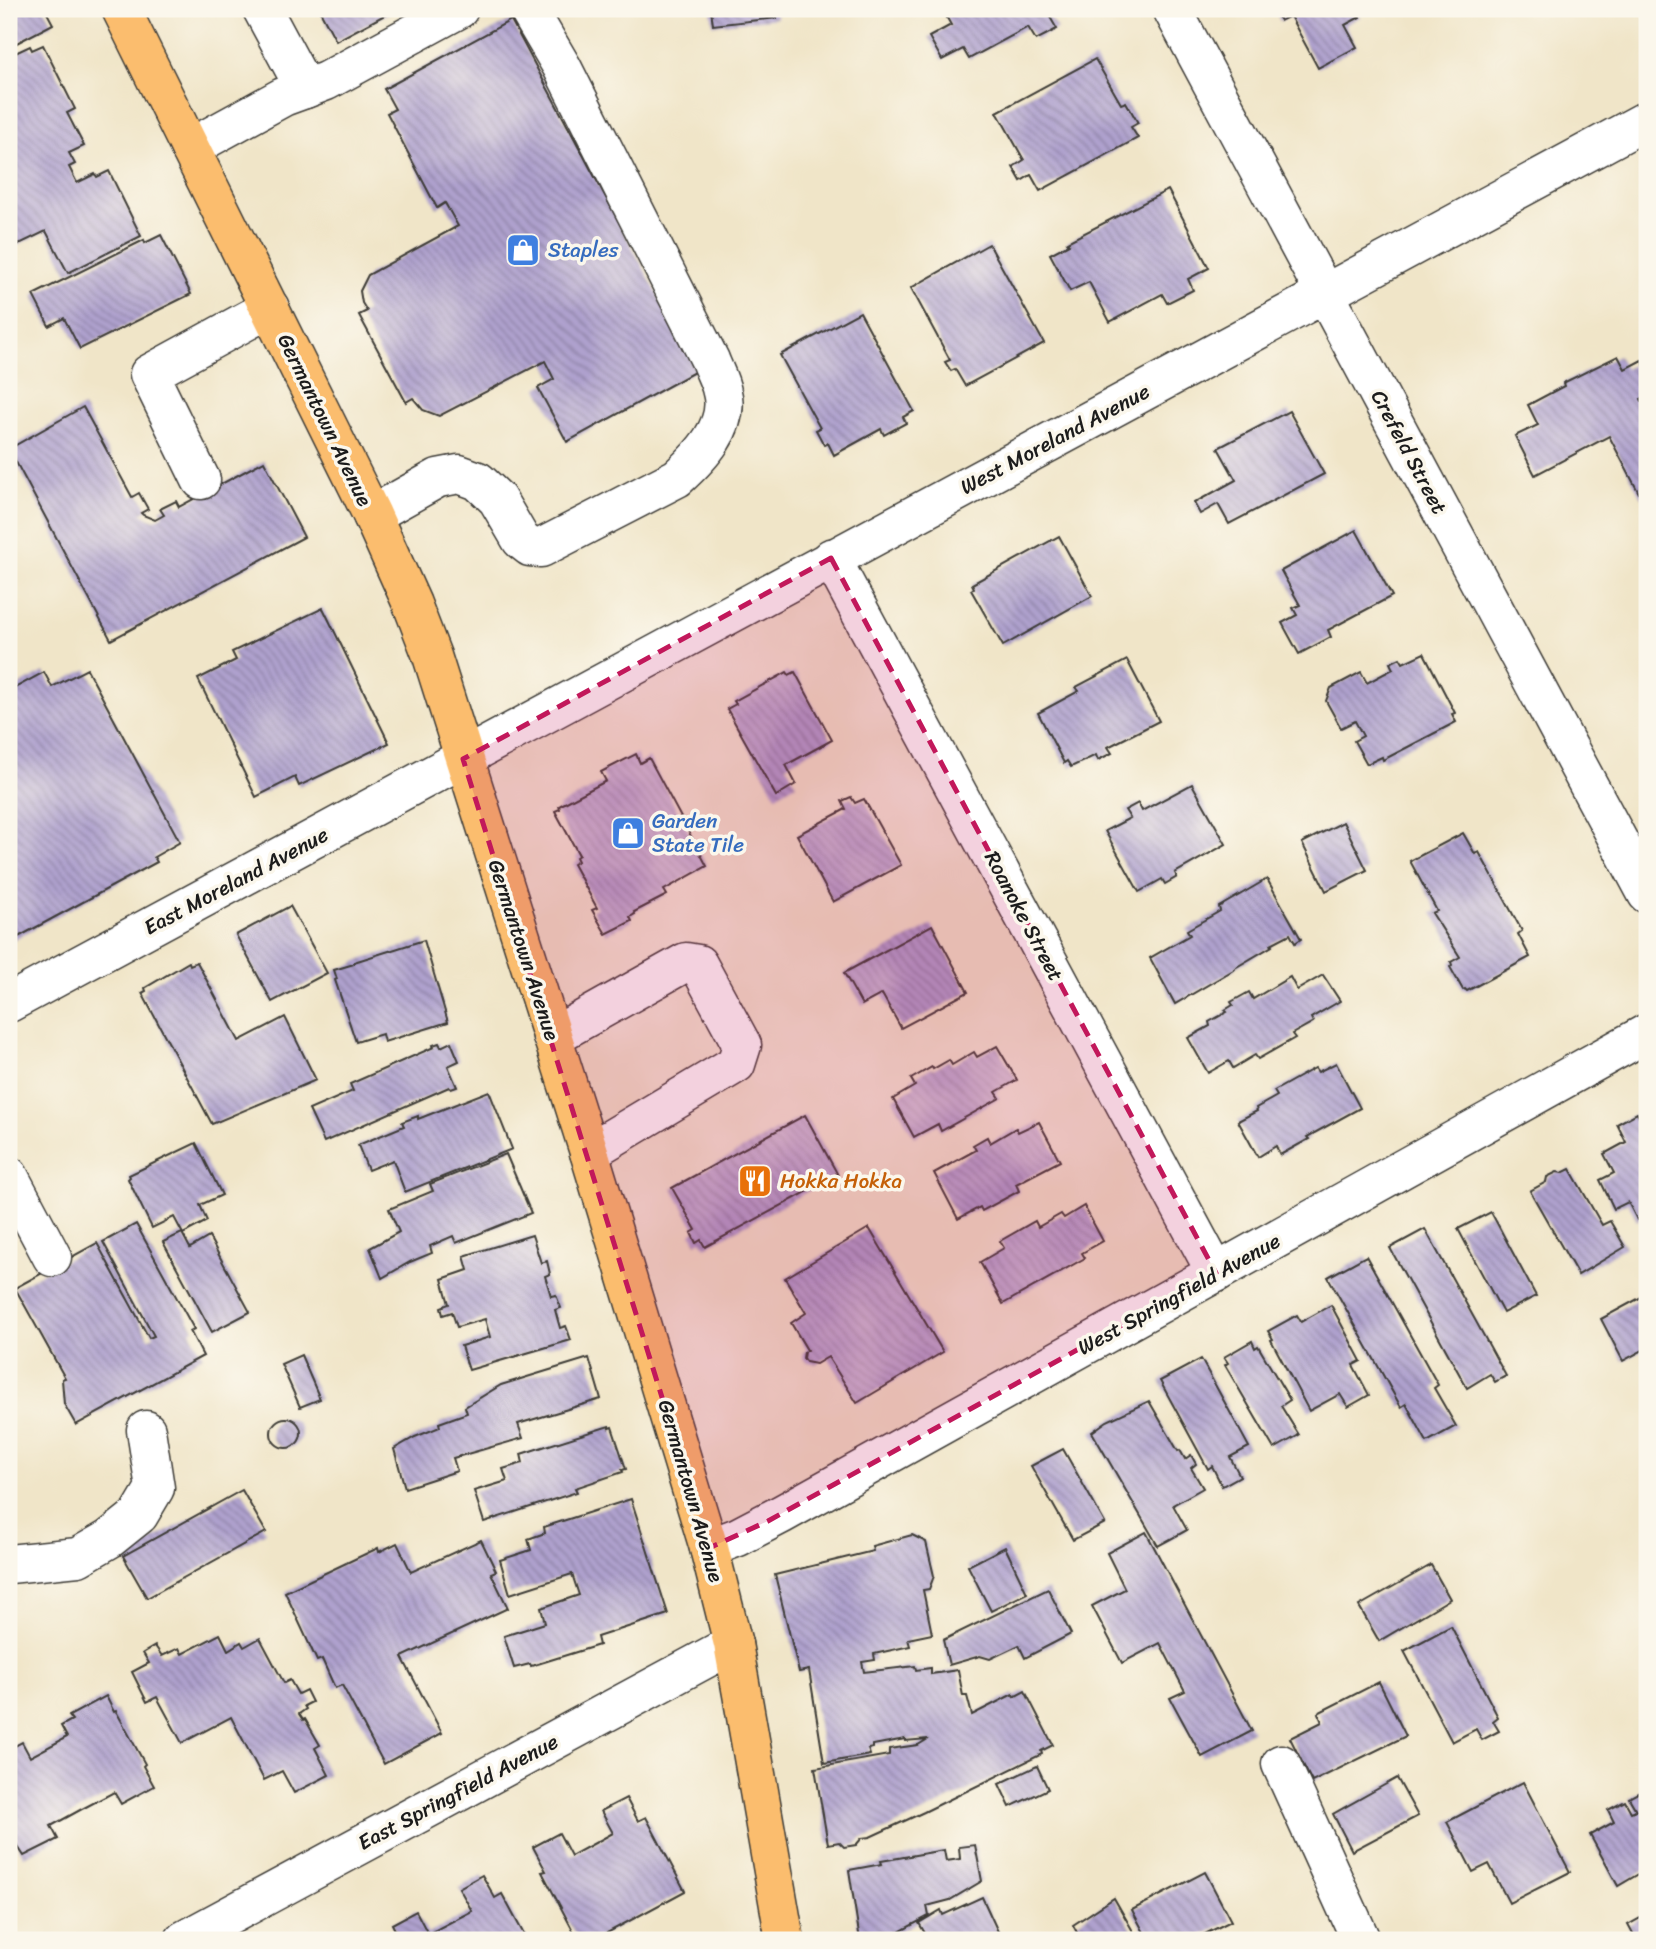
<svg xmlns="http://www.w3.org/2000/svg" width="1656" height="1949" viewBox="0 0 1656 1949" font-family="Sriracha,sans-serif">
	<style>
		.building { fill: url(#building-back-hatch) }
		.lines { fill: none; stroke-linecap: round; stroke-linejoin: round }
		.minor-casing { stroke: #3c3a36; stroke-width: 41 }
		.major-casing { stroke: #3c3a36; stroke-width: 41 }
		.minor { stroke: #fff; stroke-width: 38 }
		.major { stroke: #fbbd6e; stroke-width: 38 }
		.marked { fill: #c2185b; fill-opacity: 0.2; stroke: #c2185b; stroke-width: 5; stroke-dasharray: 14 9; stroke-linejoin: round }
		.labels { text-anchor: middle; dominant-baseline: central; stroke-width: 7; stroke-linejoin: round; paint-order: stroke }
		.shop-label { font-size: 21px; fill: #366cbe; stroke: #fbf7ec; text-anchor: start }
		.street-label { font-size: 21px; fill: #1c1c1c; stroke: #fbf7ec }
		.food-label { font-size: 21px; fill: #c56008; stroke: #fbf7ec; text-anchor: start }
	</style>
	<defs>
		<pattern id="building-back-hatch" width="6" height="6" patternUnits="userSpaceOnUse" patternTransform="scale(1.75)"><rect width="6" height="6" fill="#afa1ce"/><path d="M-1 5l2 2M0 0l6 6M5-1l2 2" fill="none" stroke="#8e82a6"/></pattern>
	</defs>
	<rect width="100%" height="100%" fill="#fbf7ec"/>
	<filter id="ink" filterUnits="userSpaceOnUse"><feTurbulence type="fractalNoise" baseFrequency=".0143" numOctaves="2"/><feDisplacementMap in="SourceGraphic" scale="14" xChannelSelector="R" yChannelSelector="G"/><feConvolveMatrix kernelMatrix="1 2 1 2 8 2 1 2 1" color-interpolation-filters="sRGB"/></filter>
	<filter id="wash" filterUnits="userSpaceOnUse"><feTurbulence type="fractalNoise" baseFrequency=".00686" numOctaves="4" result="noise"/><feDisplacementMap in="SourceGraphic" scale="28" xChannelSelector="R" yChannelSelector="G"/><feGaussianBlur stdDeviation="1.57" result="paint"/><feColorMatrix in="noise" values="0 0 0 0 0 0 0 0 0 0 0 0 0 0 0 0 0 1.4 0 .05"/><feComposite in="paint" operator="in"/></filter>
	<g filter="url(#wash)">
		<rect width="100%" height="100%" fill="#f0e5c8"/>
		<g id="blocks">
			<!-- building -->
			<g class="building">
				<polygon points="9,9 45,9 53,24 9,47"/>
				<polygon points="319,9 396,9 336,41"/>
				<polygon points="711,9 776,9 777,18 713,25"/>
				<polygon points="942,9 1064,9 1050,17 1057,29 1036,40 1028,27 969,59 963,49 942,60 929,37 951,25"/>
				<polygon points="1274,9 1356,9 1360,17 1345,25 1357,47 1318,68 1290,16 1280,21"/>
				<polygon points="511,20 698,370 567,442 538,388 554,379 545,361 439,416 423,410 413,398 406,402 359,315 367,311 362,303 360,291 368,275 458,226 445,203 437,208 387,113 395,109 384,89"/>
				<polygon points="43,45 75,109 67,113 84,146 69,153 75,164 69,167 77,183 95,174 97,177 109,171 141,236 68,273 46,231 9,249 9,56 30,46 32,50"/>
				<polygon points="1095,59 1121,104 1126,102 1138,123 1131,127 1138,138 1040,191 1031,175 1021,181 1013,167 1024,160 997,112"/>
				<polygon points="1168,190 1209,268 1188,279 1193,290 1167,303 1162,294 1110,322 1089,282 1070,291 1050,254 1069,244 1067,242"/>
				<polygon points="161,235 191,294 80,349 64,318 49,326 33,295 144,240 145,243"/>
				<polygon points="989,244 1044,343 965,386 955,369 951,371 945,362 950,360 911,288"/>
				<polygon points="860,312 914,411 903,417 906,423 884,435 881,429 834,455 828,443 824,445 816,430 820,428 780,355"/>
				<polygon points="1618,356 1625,369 1642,360 1647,371 1647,396 1641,399 1647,411 1647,494 1641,497 1609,436 1535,475 1515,436 1538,425 1528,405 1564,386 1563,383"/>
				<polygon points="83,407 132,497 139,493 148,509 141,513 143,515 155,520 164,515 160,509 176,501 179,507 264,461 304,537 111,640 9,449"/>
				<polygon points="1289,411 1324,474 1229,524 1218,504 1200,514 1194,503 1236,480 1218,448"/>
				<polygon points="1356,530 1392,596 1328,630 1331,637 1299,654 1282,623 1297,615 1293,608 1300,605 1281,571"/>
				<polygon points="1059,536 1092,596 1003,646 971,590 974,588 972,584"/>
				<polygon points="323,608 389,743 299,786 295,777 256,797 198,679 236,660 232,652"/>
				<polygon points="1424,653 1455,713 1452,714 1456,722 1383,760 1382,757 1367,764 1354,741 1363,736 1355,721 1341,728 1326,701 1331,688 1361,672 1367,683 1393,669 1390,663 1400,658 1403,663"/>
				<polygon points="1127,660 1159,721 1108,747 1112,753 1098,760 1096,755 1071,767 1067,761 1064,763 1038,713 1079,691 1076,687"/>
				<polygon points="87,669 180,842 154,857 157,862 9,942 9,691 44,672 52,687"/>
				<polygon points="787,672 789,675 795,672 832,740 786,765 796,784 776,796 727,709 736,704 734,701"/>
				<polygon points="636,754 640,763 649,758 707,866 664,890 667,895 634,912 635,914 630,917 632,921 606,934 592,910 597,908 573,864 578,861 576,857 579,855 555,811 560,809 559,806 606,781 601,772"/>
				<polygon points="1192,784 1226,844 1175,873 1177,877 1165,884 1162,879 1139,892 1105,831 1130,818 1125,810 1138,803 1142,811"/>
				<polygon points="851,797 855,803 864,799 901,865 833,902 797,835 846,809 842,801"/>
				<polygon points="1343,822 1367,870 1326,891 1302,843"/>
				<polygon points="1463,833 1475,854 1479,852 1522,931 1518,934 1530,957 1467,991 1465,989 1463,990 1450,967 1452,965 1451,962 1460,957 1432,913 1437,911 1410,861"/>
				<polygon points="1267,879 1301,939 1295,943 1290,934 1271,944 1272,946 1235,968 1235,969 1175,1004 1150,958 1190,935 1187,930 1220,911 1219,907"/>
				<polygon points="290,906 327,973 272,1002 236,935"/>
				<polygon points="932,925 968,992 901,1028 882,994 862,1005 844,973"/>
				<polygon points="424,940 448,1022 384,1042 382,1034 356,1042 335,980 337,979 334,970 354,964 354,962"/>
				<polygon points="189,962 190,965 197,962 239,1041 285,1017 316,1080 212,1124 142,993 146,991 145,988"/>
				<polygon points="1323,975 1340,1001 1311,1018 1313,1022 1292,1034 1295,1038 1258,1059 1255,1055 1233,1068 1229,1061 1208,1073 1188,1038 1210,1026 1209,1022 1227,1012 1225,1010 1233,1005 1231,1002 1249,992 1253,999 1290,977 1297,990"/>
				<polygon points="451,1042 459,1061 448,1066 457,1087 451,1089 449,1087 324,1142 309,1110 353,1091 350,1084 434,1047 433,1045 439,1043 441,1047"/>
				<polygon points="997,1046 1017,1080 996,1092 1000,1098 941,1131 938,1124 914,1137 893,1099 915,1086 911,1079 932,1067 933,1069 949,1060 952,1065 974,1052 977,1057"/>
				<polygon points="1336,1063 1360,1108 1307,1137 1309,1139 1280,1155 1276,1146 1258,1157 1238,1121 1257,1111 1256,1108 1277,1096 1274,1091 1315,1068 1318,1072"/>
				<polygon points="489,1091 512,1149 405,1192 393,1160 368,1170 358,1145 404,1126 402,1122 418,1116 418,1119"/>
				<polygon points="1637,1113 1647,1129 1647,1224 1645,1226 1641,1218 1637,1220 1628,1202 1614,1209 1600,1180 1614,1173 1604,1154 1626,1142 1617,1124"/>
				<polygon points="805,1115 838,1175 705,1247 701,1240 696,1243 691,1233 696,1230 672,1188"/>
				<polygon points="1039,1122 1060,1161 1016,1184 1019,1191 982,1211 980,1207 958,1219 934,1173 976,1150 973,1145 987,1137 990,1143 1016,1128 1018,1132"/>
				<polygon points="196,1143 222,1195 200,1205 207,1221 183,1234 174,1217 152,1228 128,1179 130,1177 129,1175"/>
				<polygon points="506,1154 531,1213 456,1243 453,1236 430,1246 432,1253 410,1262 382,1278 370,1248 399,1232 389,1209 433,1191 430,1184"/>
				<polygon points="1570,1169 1602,1225 1610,1221 1625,1247 1578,1275 1530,1191 1546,1182 1547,1177 1557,1172 1562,1173"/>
				<polygon points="1084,1206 1103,1241 1082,1253 1085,1258 1003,1304 980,1262 1004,1248 1000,1241 1035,1221 1038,1227 1061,1214 1064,1218"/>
				<polygon points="1491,1212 1536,1296 1503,1313 1458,1229"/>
				<polygon points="136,1224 194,1329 190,1331 203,1356 76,1425 64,1404 62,1379 65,1378 15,1288 97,1243 149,1338 154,1336 103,1242"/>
				<polygon points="869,1228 943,1352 857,1403 828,1357 816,1364 806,1362 803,1358 804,1352 807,1350 791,1323 806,1313 785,1278"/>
				<polygon points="1425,1229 1506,1376 1495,1382 1490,1374 1467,1388 1390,1248"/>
				<polygon points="182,1233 190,1248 209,1237 250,1312 212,1332 163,1242"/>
				<polygon points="532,1235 541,1263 547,1261 550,1274 545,1276 551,1296 556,1295 561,1308 555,1310 560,1328 566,1326 571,1340 469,1370 461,1346 490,1337 485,1319 457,1327 452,1312 443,1315 441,1307 449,1304 442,1279 468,1270 464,1256"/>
				<polygon points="1366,1256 1438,1385 1434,1388 1456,1426 1427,1442 1406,1404 1401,1407 1328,1277"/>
				<polygon points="1647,1294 1647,1348 1623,1361 1601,1319"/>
				<polygon points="1331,1305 1361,1361 1353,1365 1369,1395 1348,1407 1340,1394 1309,1411 1271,1340 1273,1339 1268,1331 1297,1315 1301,1322"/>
				<polygon points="1252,1341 1255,1348 1258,1346 1290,1400 1281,1406 1299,1435 1274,1449 1225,1365 1228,1363 1224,1357"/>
				<polygon points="301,1355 320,1399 300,1407 281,1364"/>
				<polygon points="589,1358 601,1399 518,1424 523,1438 453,1458 457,1471 405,1488 394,1449 415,1437 440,1427 439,1423 467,1413 465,1407 501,1385"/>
				<polygon points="1201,1359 1249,1447 1230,1457 1240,1476 1222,1486 1212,1466 1208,1469 1160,1381"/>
				<polygon points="1149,1401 1178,1451 1180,1450 1185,1459 1191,1455 1196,1464 1191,1468 1203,1488 1173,1505 1187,1530 1158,1546 1092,1432 1107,1421"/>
				<circle cx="286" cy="1433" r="15"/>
				<polygon points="609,1426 609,1428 612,1427 626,1469 622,1470 623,1472 575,1488 577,1492 484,1522 474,1491 507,1481 503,1469 523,1463 521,1454"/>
				<polygon points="1063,1449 1105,1523 1073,1540 1031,1466"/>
				<polygon points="242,1490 266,1532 147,1598 123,1556"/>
				<polygon points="631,1499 668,1614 597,1637 599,1645 531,1666 530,1664 514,1668 504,1636 545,1623 541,1608 579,1595 572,1574 510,1594 500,1560 531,1550 528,1539 545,1533 544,1527"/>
				<polygon points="1146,1532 1252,1731 1202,1757 1170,1698 1185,1691 1160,1643 1122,1663 1092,1606 1125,1589 1107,1553"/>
				<polygon points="912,1535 926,1542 934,1576 929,1589 923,1590 932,1634 908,1639 910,1646 874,1654 875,1660 862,1662 864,1672 915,1666 916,1670 931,1668 931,1674 958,1670 963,1696 967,1696 972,1715 1013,1694 1014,1697 1025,1691 1053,1745 1041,1751 1042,1754 924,1812 870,1837 862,1838 856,1845 844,1847 839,1842 828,1844 815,1768 889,1755 889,1749 918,1745 928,1739 905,1741 905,1739 873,1745 873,1748 868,1749 870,1755 824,1763 809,1670 799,1672 775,1575 873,1551 872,1546"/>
				<polygon points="481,1540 496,1571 491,1573 508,1608 402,1657 442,1733 384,1764 342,1685 335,1688 322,1659 317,1661 285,1592 378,1548 379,1552 397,1543 411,1572"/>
				<polygon points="1005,1547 1027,1593 991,1611 968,1566"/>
				<polygon points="1431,1565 1450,1599 1379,1641 1359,1606"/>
				<polygon points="1048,1589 1071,1634 1025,1658 1019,1645 990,1659 980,1656 949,1665 943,1640"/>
				<polygon points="1451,1626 1498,1717 1493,1721 1499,1731 1482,1740 1476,1729 1452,1742 1404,1651"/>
				<polygon points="220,1634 228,1650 241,1642 244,1647 260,1638 284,1683 290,1680 298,1694 306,1690 312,1702 304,1706 306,1709 299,1714 303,1720 305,1719 320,1745 315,1748 329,1775 294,1793 282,1771 264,1780 231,1717 182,1743 157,1697 147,1702 132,1672 149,1663 143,1653 155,1646 162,1656 179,1648 182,1654"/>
				<polygon points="1379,1682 1406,1736 1312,1782 1290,1738 1322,1722 1318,1713"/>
				<polygon points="106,1696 114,1712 116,1711 145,1764 143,1766 154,1786 121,1804 114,1792 82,1809 51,1826 58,1839 24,1856 9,1833 9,1749 22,1742 30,1757 67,1737 61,1726 72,1720 69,1716"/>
				<polygon points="1037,1766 1048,1789 1010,1807 999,1784"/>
				<polygon points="1397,1778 1418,1816 1352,1851 1333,1814"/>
				<polygon points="1523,1782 1570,1872 1509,1903 1489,1864 1473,1872 1447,1822"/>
				<polygon points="1647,1788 1647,1869 1618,1886 1590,1835 1614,1822 1608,1810 1625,1801 1631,1812 1636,1810 1629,1798"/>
				<polygon points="626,1798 638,1821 646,1817 685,1891 594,1940 578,1940 542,1872 546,1871 533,1847 559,1833 571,1856 593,1844 613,1833 601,1811"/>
				<polygon points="975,1845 982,1881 950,1900 927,1906 929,1916 884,1940 860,1940 849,1870 882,1864 881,1861 944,1850 946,1861 960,1859 959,1847"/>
				<polygon points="1205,1872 1231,1921 1193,1940 1148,1940 1132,1910"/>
				<polygon points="482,1875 495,1898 502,1894 527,1940 400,1940 392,1924 416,1911 428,1934 472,1911 459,1888"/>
				<polygon points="982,1897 1000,1936 991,1940 929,1940 919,1923 941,1910 943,1915"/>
				<polygon points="1114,1898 1138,1940 1081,1940 1073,1925"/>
				<polygon points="1646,1915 1647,1940 1627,1940 1634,1936 1628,1925"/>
			</g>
		</g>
	</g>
	<g filter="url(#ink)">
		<use href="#blocks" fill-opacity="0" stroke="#3c3a36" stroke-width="2"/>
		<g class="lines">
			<!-- minor casing -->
			<g class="minor-casing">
				<g id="minor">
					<polyline points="1172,9 1647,894"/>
					<polyline points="305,89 326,81 459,9"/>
					<polyline points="190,148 283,97 305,89 262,9"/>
					<polyline points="201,480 149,374 270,308"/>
					<path d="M372,515L438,478L459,474L478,481L497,499L521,540L530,547L541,548L677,478C700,457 731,426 722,392C720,381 714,371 710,360L562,67L528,9"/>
					<polyline points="831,558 1216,1273"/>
					<polyline points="9,1003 1647,120"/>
					<polyline points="552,1037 686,962 698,964 742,1045 736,1064 589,1152"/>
					<polyline points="9,1176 52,1257"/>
					<polyline points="709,1548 738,1537 782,1514 1647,1033"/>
					<polyline points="9,1564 78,1557 109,1539 139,1515 155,1488 146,1430"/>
					<polyline points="1281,1764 1361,1940"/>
					<polyline points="184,1940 733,1644"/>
				</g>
			</g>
			<!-- major casing -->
			<g class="major-casing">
				<polyline id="major" points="121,9 372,515 412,604 432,656 589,1152 709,1548 733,1644 742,1694 785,1940"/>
			</g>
			<!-- minor -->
			<use href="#minor" class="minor"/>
			<!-- major -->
			<use href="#major" class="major"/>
		</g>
	</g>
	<!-- marked area -->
	<path class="marked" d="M831,558L1216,1273L768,1521L709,1548L463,759Z"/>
	<!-- icons -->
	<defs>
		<g id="shop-square" transform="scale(1.75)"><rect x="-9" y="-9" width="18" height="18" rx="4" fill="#3f7fe0" stroke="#fbf7ec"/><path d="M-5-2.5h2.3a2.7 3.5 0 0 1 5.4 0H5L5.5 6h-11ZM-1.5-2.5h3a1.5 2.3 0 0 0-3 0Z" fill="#fff"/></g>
		<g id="restaurant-square" transform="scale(1.75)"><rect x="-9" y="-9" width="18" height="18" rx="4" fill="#e8710a" stroke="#fbf7ec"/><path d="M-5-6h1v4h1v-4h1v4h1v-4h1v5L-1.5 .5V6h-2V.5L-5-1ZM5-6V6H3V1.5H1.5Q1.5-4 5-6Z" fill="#fff"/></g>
	</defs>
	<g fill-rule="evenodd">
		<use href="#shop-square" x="523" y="250"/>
		<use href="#shop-square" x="628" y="833"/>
		<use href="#restaurant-square" x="755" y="1181"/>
	</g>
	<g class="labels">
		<!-- shop labels -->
		<g class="shop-label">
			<text x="548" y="250">Staples</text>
			<text x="652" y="821">Garden<tspan x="652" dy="24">State Tile</tspan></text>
		</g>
		<!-- street labels -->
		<g class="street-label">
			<text transform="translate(325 420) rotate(64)">Germantown Avenue</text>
			<text transform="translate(1055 439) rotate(-28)">West Moreland Avenue</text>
			<text transform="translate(1409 452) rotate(62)">Crefeld Street</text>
			<text transform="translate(236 881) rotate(-28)">East Moreland Avenue</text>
			<text transform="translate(1024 916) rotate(62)">Roanoke Street</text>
			<text transform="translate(524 950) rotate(72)">Germantown Avenue</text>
			<text transform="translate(1179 1294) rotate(-29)">West Springfield Avenue</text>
			<text transform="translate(691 1491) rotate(74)">Germantown Avenue</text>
			<text transform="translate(458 1792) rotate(-28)">East Springfield Avenue</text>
		</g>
		<!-- food labels -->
		<g class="food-label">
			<text x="780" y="1181">Hokka Hokka</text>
		</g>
	</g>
	<!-- margin -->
	<rect width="1656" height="1949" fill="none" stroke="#fbf7ec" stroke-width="35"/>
</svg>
